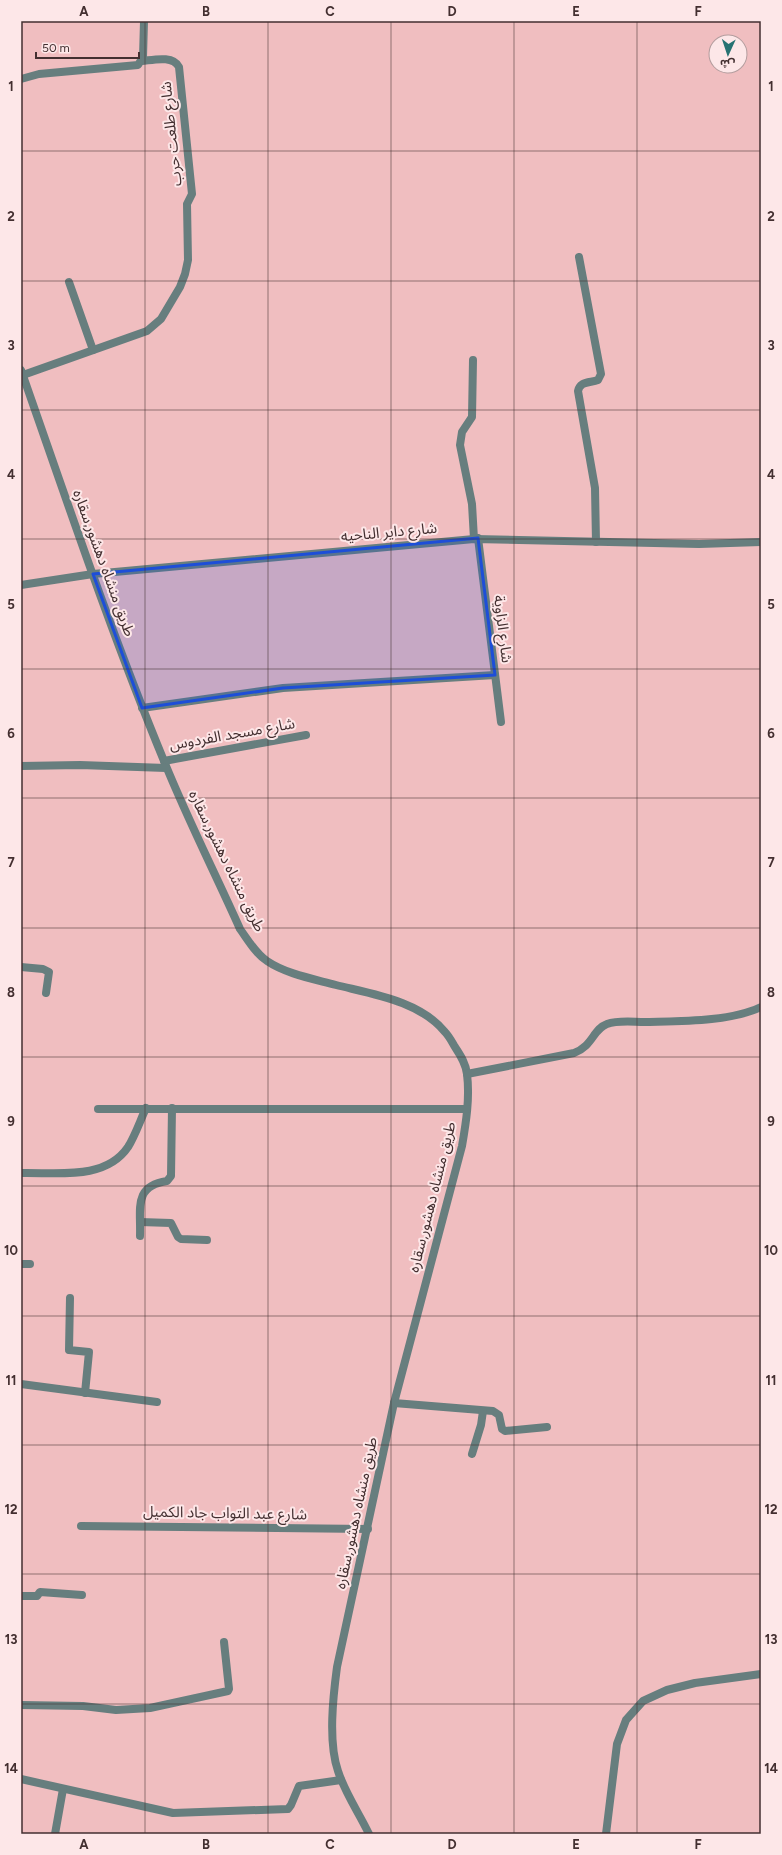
<svg xmlns="http://www.w3.org/2000/svg" width="782" height="1855" viewBox="0 0 782 1855" font-family="Figtree,'Noto Sans Arabic',sans-serif">
	<style>
		.lines { fill: none; stroke-linecap: round; stroke-linejoin: round }
		.street { stroke: #677e7e; stroke-width: 8 }
		.marked { fill: #1d4ed8; fill-opacity: 0.2; stroke: #1d4ed8; stroke-width: 3; stroke-linejoin: round }
		.grid { fill: none; stroke: #432f30; stroke-width: 1; stroke-opacity: 0.55 }
		.labels { text-anchor: middle; dominant-baseline: central; stroke-width: 4; stroke-linejoin: round; paint-order: stroke }
		.street-label { font-size: 15px; fill: #432f30; stroke: #fde7e8 }
		.neatline { fill: none; stroke: #432f30; stroke-width: 1.5 }
		.grid-label { font-size: 13px; text-anchor: middle; font-weight: bold; fill: #432f30 }
	</style>
	<rect width="100%" height="100%" fill="#f0bec0"/>
	<g class="lines">
		<!-- street -->
		<g class="street">
			<polyline points="21,79 39,74 138,65 143,57 144,21"/>
			<path d="M579,257L601,374L598,380C590,383 580,381 578,391L595,488L596,542"/>
			<polyline points="69,282 93,350"/>
			<polyline points="473,360 472,417 462,432 460,445 472,504 474,539"/>
			<path d="M21,370C67,501 111,633 164,761C187,818 215,873 240,929C248,940 256,954 267,961C286,974 314,979 336,985C372,994 420,1001 445,1032C449,1036 452,1042 455,1047C461,1056 466,1064 467,1074C470,1098 466,1123 462,1146L394,1403L337,1667C333,1697 328,1742 338,1771C345,1793 359,1813 369,1834"/>
			<path d="M23,375L147,331L161,319L180,287L185,274L188,260L187,204L192,194L179,67C173,55 153,60 142,61"/>
			<polyline points="478,538 501,722"/>
			<polyline points="21,585 93,574 474,539 699,544 761,542"/>
			<polyline points="142,708 283,688 495,675"/>
			<polyline points="164,761 306,735"/>
			<polyline points="21,766 80,765 166,768"/>
			<polyline points="21,967 43,969 49,972 46,993"/>
			<path d="M467,1074L574,1053C593,1046 593,1029 607,1024C618,1020 633,1022 644,1022C678,1021 730,1022 761,1007"/>
			<polyline points="98,1109 467,1109"/>
			<path d="M21,1173C56,1172 105,1181 128,1147C135,1136 140,1121 146,1108"/>
			<polyline points="140,1222 171,1223 178,1237 181,1239 207,1240"/>
			<path d="M140,1236C141,1209 133,1186 167,1181L171,1176L172,1108"/>
			<polyline points="21,1264 30,1264"/>
			<polyline points="70,1298 69,1350 89,1352 85,1393"/>
			<polyline points="21,1384 157,1402"/>
			<polyline points="394,1403 493,1411 499,1415 502,1429 505,1431 547,1427"/>
			<polyline points="472,1454 481,1425 483,1411"/>
			<polyline points="81,1526 368,1529"/>
			<polyline points="21,1596 37,1596 40,1592 82,1595"/>
			<polyline points="21,1705 83,1706 116,1710 150,1708 228,1691 229,1689 224,1642"/>
			<polyline points="21,1779 173,1813 288,1809 291,1805 299,1786 341,1780"/>
			<polyline points="55,1834 63,1789"/>
			<polyline points="606,1834 617,1744 626,1720 643,1701 667,1690 695,1683 761,1674"/>
		</g>
	</g>
	<!-- marked area -->
	<path class="marked" d="M478,538L495,675L283,688L142,708L93,574Z"/>
	<!-- grid -->
	<path class="grid" d="M145,21V1834M268,21V1834M391,21V1834M514,21V1834M637,21V1834M21,151H761M21,281H761M21,410H761M21,539H761M21,669H761M21,798H761M21,928H761M21,1057H761M21,1186H761M21,1316H761M21,1445H761M21,1574H761M21,1704H761"/>
	<g class="labels">
		<!-- street labels -->
		<g class="street-label">
			<text transform="translate(171 134) rotate(-96)">شارع طلعت حرب</text>
			<text transform="translate(389 532) rotate(-5)">شارع داير الناحيه</text>
			<text transform="translate(104 563) rotate(70)">طريق منشاه دهشور,سقاره</text>
			<text transform="translate(503 629) rotate(83)">شارع الزاوية</text>
			<text transform="translate(232 734) rotate(-10)">شارع مسجد الفردوس</text>
			<text transform="translate(227 861) rotate(64)">طريق منشاه دهشور,سقاره</text>
			<text transform="translate(432 1197) rotate(-76)">طريق منشاه دهشور,سقاره</text>
			<text transform="translate(225 1513) rotate(1)">شارع عبد التواب جاد الكميل</text>
			<text transform="translate(356 1513) rotate(-78)">طريق منشاه دهشور,سقاره</text>
		</g>
	</g>
	<!-- border -->
	<rect width="782" height="1855" fill="none" stroke="#fde7e8" stroke-width="44"/>
	<!-- north arrow -->
	<g transform="translate(728 54) rotate(183)"><circle r="19" fill="#fde7e8" stroke="#b39d9e"/>
	<path d="M0-3L7 15L0 10L-7 15Z" fill="#277272"/>
	<text y="-6" font-size="11" font-weight="bold" text-anchor="middle" fill="#432f30">ش</text>
	</g>
	<!-- scale -->
	<path d="M36 52v6h103v-6" fill="none" stroke="#432f30" stroke-width="2"/>
	<text x="42" y="52" font-size="12" fill="#432f30" stroke="#fde7e8" stroke-width="3" paint-order="stroke">50 m</text>
	<rect x="22" y="22" width="738" height="1811" class="neatline"/>
	<g class="grid-label">
		<text x="84" y="16">A</text>
		<text x="206" y="16">B</text>
		<text x="330" y="16">C</text>
		<text x="452" y="16">D</text>
		<text x="576" y="16">E</text>
		<text x="698" y="16">F</text>
		<text x="11" y="91">1</text>
		<text x="771" y="91">1</text>
		<text x="11" y="221">2</text>
		<text x="771" y="221">2</text>
		<text x="11" y="350">3</text>
		<text x="771" y="350">3</text>
		<text x="11" y="479">4</text>
		<text x="771" y="479">4</text>
		<text x="11" y="609">5</text>
		<text x="771" y="609">5</text>
		<text x="11" y="738">6</text>
		<text x="771" y="738">6</text>
		<text x="11" y="867">7</text>
		<text x="771" y="867">7</text>
		<text x="11" y="997">8</text>
		<text x="771" y="997">8</text>
		<text x="11" y="1126">9</text>
		<text x="771" y="1126">9</text>
		<text x="11" y="1255">10</text>
		<text x="771" y="1255">10</text>
		<text x="11" y="1385">11</text>
		<text x="771" y="1385">11</text>
		<text x="11" y="1514">12</text>
		<text x="771" y="1514">12</text>
		<text x="11" y="1644">13</text>
		<text x="771" y="1644">13</text>
		<text x="11" y="1773">14</text>
		<text x="771" y="1773">14</text>
		<text x="84" y="1849">A</text>
		<text x="206" y="1849">B</text>
		<text x="330" y="1849">C</text>
		<text x="452" y="1849">D</text>
		<text x="576" y="1849">E</text>
		<text x="698" y="1849">F</text>
	</g>
</svg>
